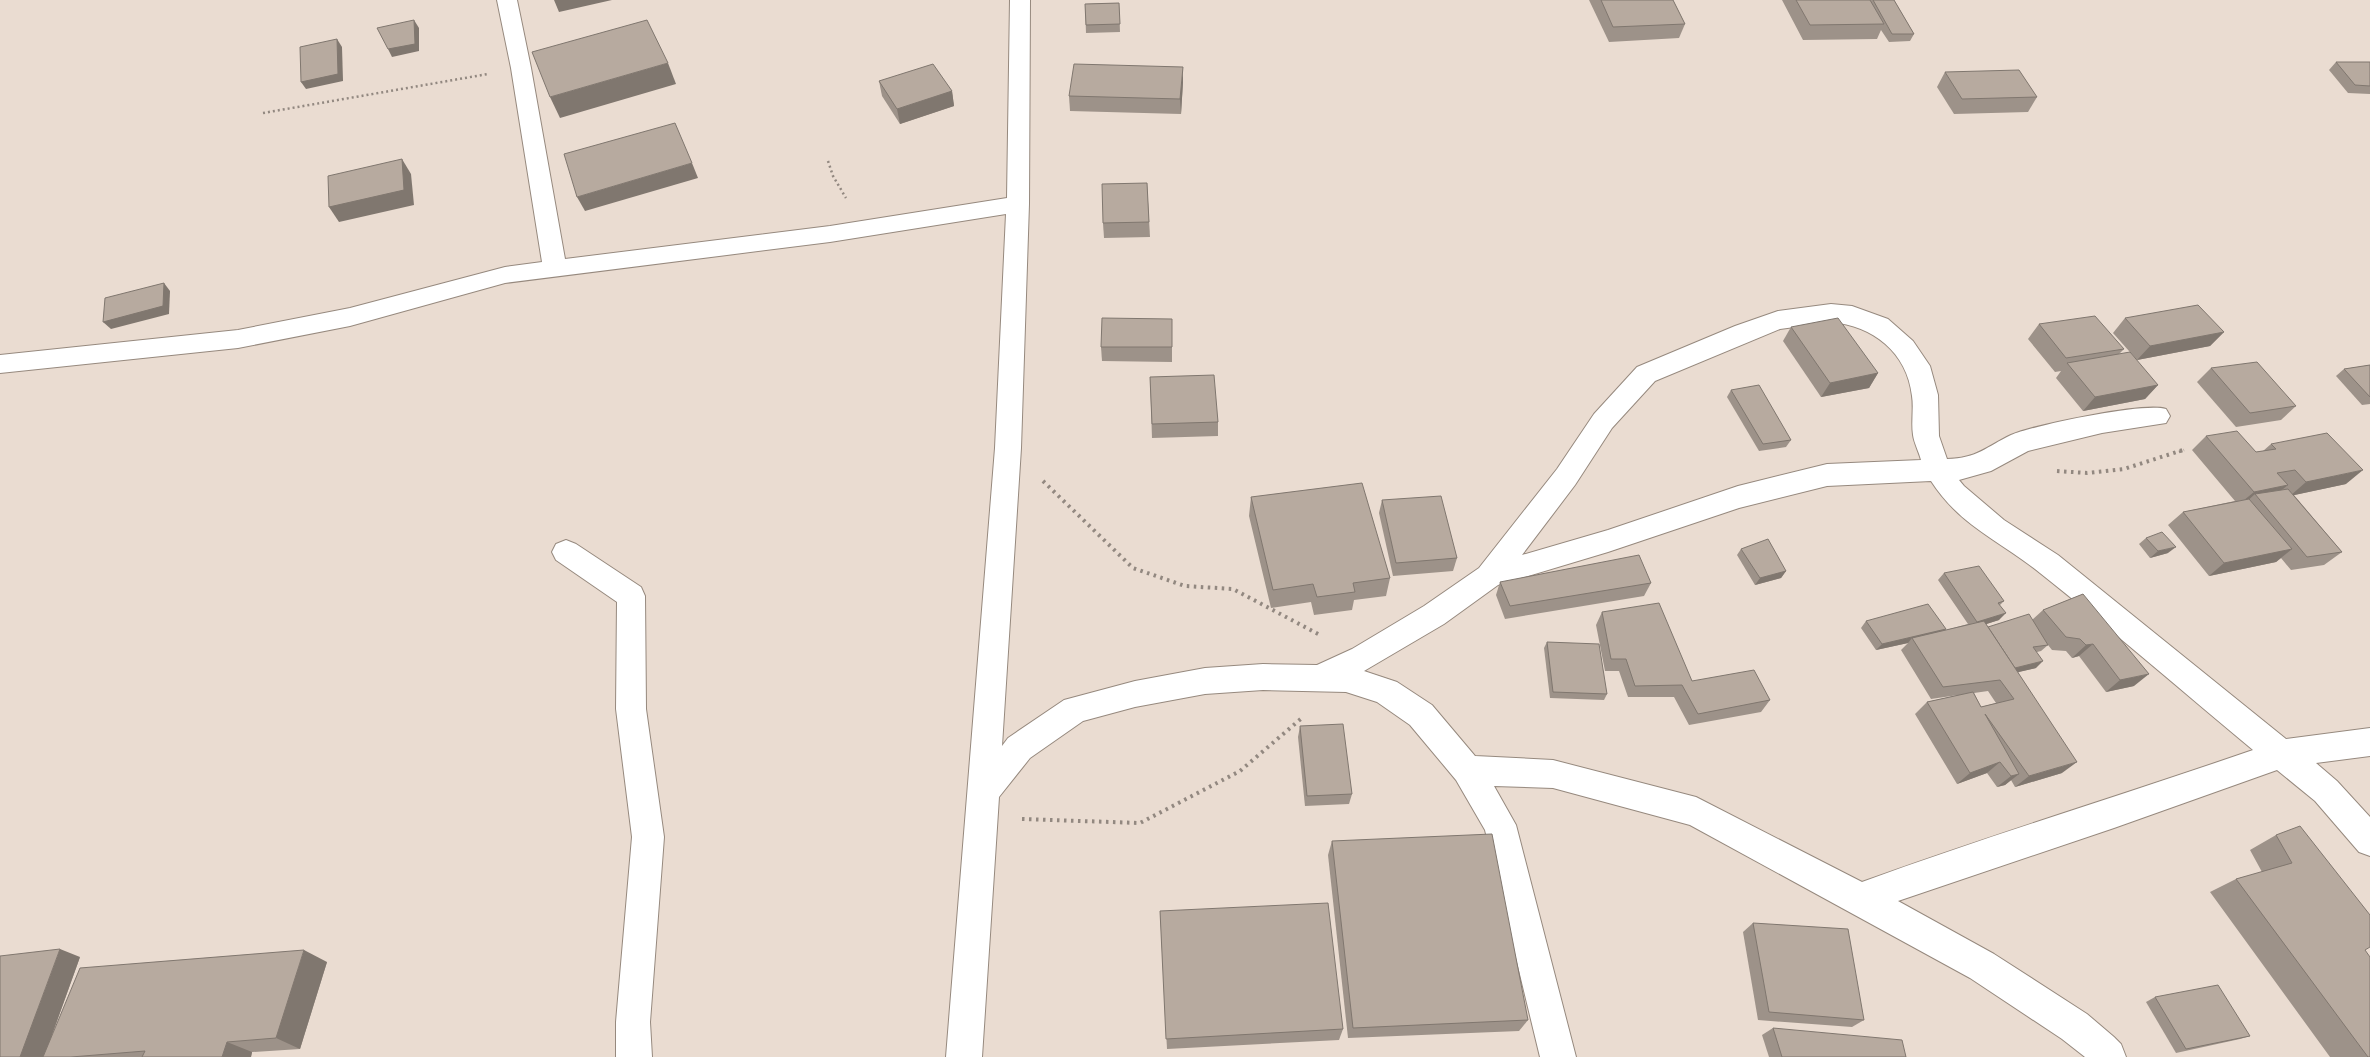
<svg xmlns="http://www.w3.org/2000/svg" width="2370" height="1057" viewBox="0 0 2370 1057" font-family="'Fira Sans Condensed',sans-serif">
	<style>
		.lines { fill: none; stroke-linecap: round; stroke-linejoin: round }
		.minor-casing { stroke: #96897e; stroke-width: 2 }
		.path-far1 { stroke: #928880; stroke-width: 2.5; stroke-dasharray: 2 3; stroke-linecap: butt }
		.path { stroke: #928880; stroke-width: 4; stroke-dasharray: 2.5 4.5; stroke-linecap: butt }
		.minor { fill: #fff; fill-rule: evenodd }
		.wall { fill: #9d9289; fill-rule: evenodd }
		.shaded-wall { fill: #80776f }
		.building { fill: #b7aa9f; stroke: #80776f }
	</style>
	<rect width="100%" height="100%" fill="#eadcd1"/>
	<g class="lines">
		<!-- minor casing -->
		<g class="minor-casing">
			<g id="minor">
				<path d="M497,0H517L531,68L565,259L830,226L1007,198L1010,0H1030L1029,204L1021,448L1002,746L1008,738L1064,700L1135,681L1205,668L1263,664L1317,665L1352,649L1424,606L1479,568L1557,469L1594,414L1637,367L1735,326L1778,311L1831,304L1852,306L1888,319L1913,341L1930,366L1938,395L1939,436L1947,459C1978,458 1986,447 2011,435C2035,425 2144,402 2166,409L2170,416L2166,423L2102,433L2028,451L1991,471L1959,480L1964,486L2004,520L2058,555L2286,739L2370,728V756L2316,763L2337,781L2370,817V856L2359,852L2315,801L2277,770L2114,828L1898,901L1994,954L2087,1014L2114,1037L2121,1044L2126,1057H2085L2062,1039L1970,978L1690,825L1553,788L1494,786L1516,825L1576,1057H1540L1485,830L1456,780L1410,725L1377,702L1346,692L1263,690L1205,694L1135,707L1083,721L1030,758L999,797L982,1057H946L995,448L1006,214L830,242L505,283L350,326L238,348L0,373V355L238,330L350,308L505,267L542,262L511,68ZM1831,322C1873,326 1907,352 1912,396C1914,408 1911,422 1913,435C1914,443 1919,452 1921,460L1827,464L1738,486L1608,530L1522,555L1575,485L1612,428L1655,381L1780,329ZM1931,481C1961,527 1999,540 2040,573C2112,630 2182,691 2253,750C2123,795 1991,835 1862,882L1696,797L1553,760L1475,756L1432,705L1397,682L1364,671L1444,624L1498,585L1608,552L1739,508L1827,486Z"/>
				<polygon points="566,540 576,544 641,587 645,596 646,709 664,837 650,1022 652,1057 616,1057 616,1022 632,837 616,709 617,602 556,560 552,552 556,544"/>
			</g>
		</g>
		<!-- path-far1 -->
		<g class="path-far1">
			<polyline points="263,113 488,74"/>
			<polyline points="828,161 833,176 846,198"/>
			<polyline points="2179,452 2184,450"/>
		</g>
		<!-- path -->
		<g class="path">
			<polyline points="2057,471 2087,473 2124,469 2183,450"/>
			<polyline points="1043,481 1133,568 1185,586 1233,589 1322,636"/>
			<polyline points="1022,819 1140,823 1240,771 1303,717"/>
		</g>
		<!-- minor -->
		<use href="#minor" class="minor"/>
	</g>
	<!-- wall -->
	<g class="wall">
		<polygon points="1589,0 1673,0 1685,24 1679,38 1609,42"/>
		<polygon points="1782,0 1894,0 1914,34 1910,41 1889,42 1881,30 1877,39 1803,40"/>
		<polygon points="1119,3 1120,32 1086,33 1085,4"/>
		<polygon points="2336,62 2370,62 2370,94 2348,93 2329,70"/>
		<polygon points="1945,72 2037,97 2028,112 1954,114 1937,87"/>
		<polygon points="879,81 952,91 954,106 900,124 882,96"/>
		<polygon points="1183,82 1181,114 1070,111 1069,96"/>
		<polygon points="1147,183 1150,237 1104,238 1103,223"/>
		<polygon points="2125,318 2224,332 2210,346 2137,360 2113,333"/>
		<polygon points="1172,319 1172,362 1102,361 1101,347"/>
		<polygon points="2039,324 2124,349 2119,354 2158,385 2145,399 2083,411 2056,378 2061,371 2055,372 2028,339"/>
		<polygon points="1791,327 1878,373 1869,388 1821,397 1783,341"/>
		<polygon points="2370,365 2370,404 2362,405 2336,376 2344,369"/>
		<polygon points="2211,368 2296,406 2281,420 2236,427 2197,382"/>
		<polygon points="1150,377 1218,422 1218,436 1152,438"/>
		<polygon points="1731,390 1791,440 1786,447 1759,451 1727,397"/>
		<polygon points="2206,436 2256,452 2263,451 2271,444 2346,484 2294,495 2342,552 2324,565 2291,570 2281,558 2276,562 2209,576 2168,525 2183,512 2235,501 2192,450"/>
		<polygon points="1251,497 1390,578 1386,596 1354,600 1352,610 1314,615 1311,602 1271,608 1249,516"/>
		<polygon points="1382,500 1457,558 1453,571 1393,576 1379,513"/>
		<polygon points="2146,538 2168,553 2150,558 2139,544"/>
		<polygon points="1741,549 1786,571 1781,578 1755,585 1737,555"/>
		<path d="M1944,573L2004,601L2000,605L1999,620L1986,624L1988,627L2032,620L2043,610L2083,594L2134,686L2106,692L2079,656L2072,658L2066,651L2052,650L2048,645L2041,651L2037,652L2036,668L2018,672L2062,773L2015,787L2011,780L2005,785L1997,787L1987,773L1957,784L1915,714L1927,702L1958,695L1931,699L1901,650L1908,643L1876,650L1861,628L1866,621L1946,630L1968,624L1938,580ZM1988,691L1996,703L1981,707L1974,693Z"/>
		<polygon points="1500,582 1651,583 1644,596 1505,619 1496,595"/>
		<polygon points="1602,612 1692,681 1770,700 1761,712 1689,725 1674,697 1628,697 1619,671 1605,671 1596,625"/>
		<polygon points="1547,642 1607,694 1604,700 1550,698 1544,648"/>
		<polygon points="1300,726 1352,794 1349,804 1305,806 1298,737"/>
		<polygon points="2276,835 2365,950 2370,1057 2330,1057 2210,892 2236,879 2262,872 2250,850"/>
		<polygon points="1332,841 1528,1020 1519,1031 1348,1038 1328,855"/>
		<polygon points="1160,911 1343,1029 1339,1040 1167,1049"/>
		<polygon points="1753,923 1864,1020 1852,1027 1758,1020 1743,932"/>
		<polygon points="80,957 52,1035 327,962 300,1049 252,1052 251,1057 0,1057"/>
		<polygon points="2155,997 2250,1036 2240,1039 2176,1053 2146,1002"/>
		<polygon points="1773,1028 1906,1057 1769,1057 1762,1035"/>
	</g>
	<!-- shaded-wall -->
	<g class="shaded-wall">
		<polygon points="554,0 612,0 559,12"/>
		<polygon points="414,20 419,28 419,51 392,57 388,49"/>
		<polygon points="337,39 342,47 343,81 306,89 301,82"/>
		<polygon points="668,63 676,84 560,118 550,97"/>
		<polygon points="1183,67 1183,82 1181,114 1180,99"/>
		<polygon points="952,91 954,106 900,124 897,109"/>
		<polygon points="402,159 411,174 414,205 339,222 329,207"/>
		<polygon points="692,163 698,178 585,211 577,197"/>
		<polygon points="164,283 170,291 169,314 111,329 103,322"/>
		<polygon points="2224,332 2210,346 2137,360 2150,346"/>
		<polygon points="1878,373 1869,388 1821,397 1830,383"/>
		<polygon points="2158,385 2145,399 2083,411 2095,397"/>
		<polygon points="2363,470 2346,484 2290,496 2306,482"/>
		<polygon points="2288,485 2272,498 2255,494 2244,504 2238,505 2254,492"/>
		<polygon points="2176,547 2168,553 2150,558 2158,551"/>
		<polygon points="2292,549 2276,562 2209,576 2224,563"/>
		<polygon points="1786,571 1781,578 1755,585 1760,578"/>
		<polygon points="2006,613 1999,620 1971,629 1977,622"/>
		<polygon points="1946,629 1940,636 1912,638 1908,643 1876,650 1882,644"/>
		<polygon points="2093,644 2079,656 2072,658 2086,645"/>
		<polygon points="2043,661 2036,668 2006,675 2012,669"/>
		<polygon points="2149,674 2134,686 2106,692 2120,680"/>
		<polygon points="2000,762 1987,773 1957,784 1970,773"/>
		<polygon points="2077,762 2062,773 2015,787 2029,776"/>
		<polygon points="2019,774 2005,785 1997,787 2011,776"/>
		<polygon points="60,949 80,957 44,1057 20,1057"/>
		<polygon points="304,950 327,962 300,1049 276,1038"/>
		<polygon points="227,1042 252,1052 251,1057 222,1057"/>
	</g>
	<!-- building -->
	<g class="building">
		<polygon points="1601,0 1673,0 1685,24 1613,27"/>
		<polygon points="1796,0 1870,0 1884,24 1810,25"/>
		<polygon points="1873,0 1894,0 1914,34 1892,34"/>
		<polygon points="1119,3 1120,24 1086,25 1085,4"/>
		<polygon points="414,20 415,44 388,49 377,28"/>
		<polygon points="647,20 668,63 550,97 532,52"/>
		<polygon points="337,39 338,74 301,82 300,47"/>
		<polygon points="2336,62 2370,62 2370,86 2355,85"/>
		<polygon points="933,64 952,91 897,109 879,81"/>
		<polygon points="1074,64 1183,67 1180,99 1069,96"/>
		<polygon points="2019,70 2037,97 1962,99 1945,72"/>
		<polygon points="675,123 692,163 577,197 564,154"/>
		<polygon points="402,159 404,190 329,207 328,176"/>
		<polygon points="1147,183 1149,222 1103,223 1102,184"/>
		<polygon points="164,283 163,306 103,322 105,298"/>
		<polygon points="2198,305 2224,332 2150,346 2125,318"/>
		<polygon points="2095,316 2124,349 2066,358 2039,324"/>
		<polygon points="1102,318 1172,319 1172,347 1101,347"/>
		<polygon points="1838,318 1878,373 1830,383 1791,327"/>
		<polygon points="2130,352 2158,385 2095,397 2067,363"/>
		<polygon points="2257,362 2296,406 2250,413 2211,368"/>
		<polygon points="2370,365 2370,397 2344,369"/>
		<polygon points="1214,375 1218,422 1152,424 1150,377"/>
		<polygon points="1759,385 1791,440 1763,444 1731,390"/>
		<polygon points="2237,431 2256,452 2276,449 2271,444 2327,433 2363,470 2306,482 2295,470 2277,473 2288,485 2254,492 2206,436"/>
		<polygon points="1362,483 1390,578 1353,583 1355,592 1317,597 1313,584 1273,590 1251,497"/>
		<polygon points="2288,489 2342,552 2307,557 2255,494"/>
		<polygon points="1441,496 1457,558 1396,563 1382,500"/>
		<polygon points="2249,499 2292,549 2224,563 2183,512"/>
		<polygon points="2162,532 2176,547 2158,551 2146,538"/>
		<polygon points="1768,539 1786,571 1760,578 1741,549"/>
		<polygon points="1639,555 1651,583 1510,606 1500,582"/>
		<polygon points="1979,566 2004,601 1998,603 2006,613 1977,622 1944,573"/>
		<polygon points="2083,594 2149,674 2120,680 2093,644 2086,645 2080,639 2066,637 2043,610"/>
		<polygon points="1659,603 1692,681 1754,670 1770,700 1698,714 1682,685 1635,686 1626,659 1611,659 1602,612"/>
		<polygon points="1928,604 1946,629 1882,644 1866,621"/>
		<polygon points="2029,614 2048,645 2033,647 2043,661 2015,668 1988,627"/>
		<polygon points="1984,621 2077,762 2029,776 1985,714 2019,774 2011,776 2000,762 1970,773 1927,702 1973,692 1981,707 2014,699 2000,680 1943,687 1912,638"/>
		<polygon points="1547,642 1599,644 1607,694 1553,692"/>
		<polygon points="1343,724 1352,794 1307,796 1300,726"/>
		<polygon points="2300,826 2370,915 2370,947 2365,950 2370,957 2370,1057 2368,1057 2236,879 2292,863 2276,835"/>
		<polygon points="1492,834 1528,1020 1353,1028 1332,841"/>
		<polygon points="1328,903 1343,1029 1166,1039 1160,911"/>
		<polygon points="1753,923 1848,929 1864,1020 1769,1012"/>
		<polygon points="60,949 20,1057 0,1057 0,956"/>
		<polygon points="304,950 276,1038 227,1042 222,1057 142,1057 145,1051 71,1057 43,1057 80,968"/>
		<polygon points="2218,985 2250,1036 2186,1049 2155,997"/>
		<polygon points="1773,1028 1902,1040 1906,1057 1782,1057"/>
	</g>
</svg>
